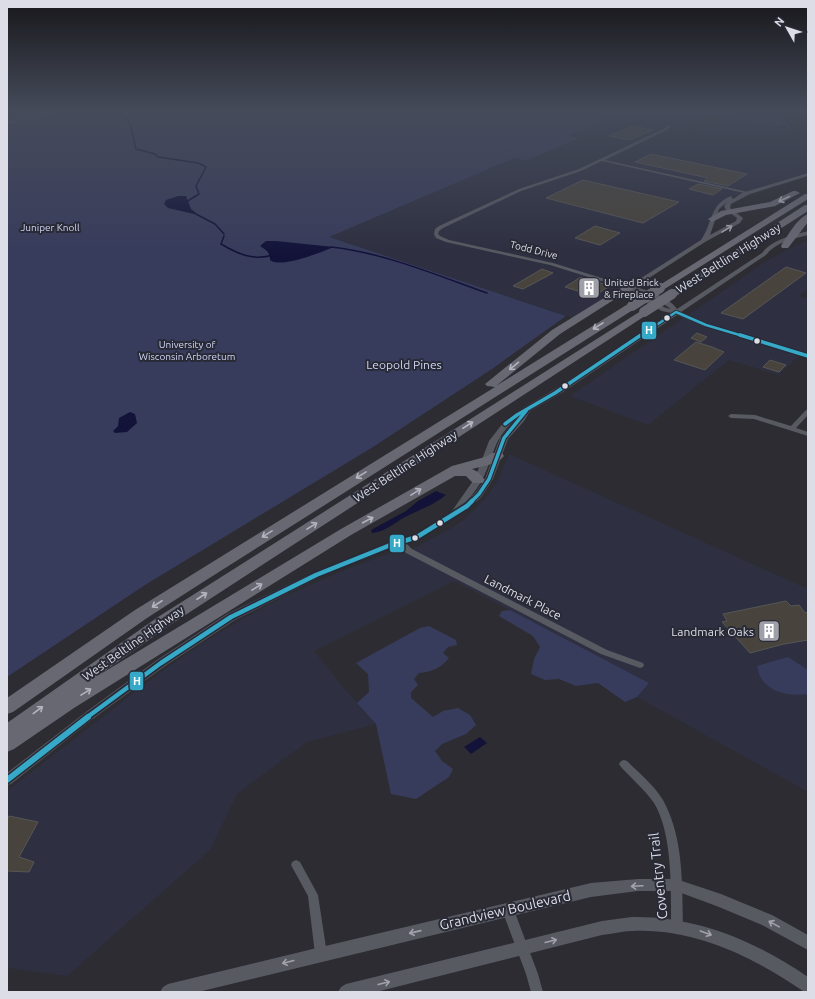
<svg xmlns="http://www.w3.org/2000/svg" width="815" height="999" viewBox="0 0 815 999" font-family="Ubuntu,sans-serif">
	<style>
		.built { fill: #2e3041 }
		.green { fill: #383c5c }
		.water { fill: #13133a }
		.lines { fill: none; stroke-linecap: round; stroke-linejoin: round }
		.stream { stroke: #13133a; stroke-width: 1.5 }
		.building { fill: #48443d; stroke: #575656 }
		.minor { fill: #585a62; fill-rule: evenodd }
		.tertiary { fill: #585a62; fill-rule: evenodd }
		.motorway { fill: #686873; fill-rule: evenodd }
		.motorway-bridge { stroke: #686873; stroke-width: 10 }
		.bus-1-far3-casing { stroke: #282a36; stroke-width: 4.5 }
		.bus-1-far2-casing { stroke: #282a36; stroke-width: 6 }
		.bus-1-far1-casing { stroke: #282a36; stroke-width: 8 }
		.bus-1-casing { stroke: #282a36; stroke-width: 9 }
		.bus-1-far3 { stroke: #35a9c7; stroke-width: 2.5 }
		.bus-1-far2 { stroke: #35a9c7; stroke-width: 3.5 }
		.bus-1-far1 { stroke: #35a9c7; stroke-width: 4.5 }
		.bus-1 { stroke: #35a9c7; stroke-width: 6 }
		.oneway { stroke: #b3b4be }
		.oneway2 { stroke: #a1a2ab }
		.bus-dot { fill: #dcdde6; stroke: #282a36; stroke-width: 1.5 }
		.labels { text-anchor: middle; dominant-baseline: central; stroke-width: 4; stroke-linejoin: round; paint-order: stroke }
		.far-park-label { font-size: 10px; fill: #d0d5f5; stroke: #282a36 }
		.far-street-label { font-size: 10px; fill: #dcdde6; stroke: #282a36 }
		.far-poi-label { font-size: 10px; fill: #dcdde6; stroke: #282a36; text-anchor: start }
		.street-label { font-size: 12px; fill: #dcdde6; stroke: #282a36 }
		.park-label { font-size: 12px; fill: #d0d5f5; stroke: #282a36 }
		.poi-label { font-size: 12px; fill: #dcdde6; stroke: #282a36; text-anchor: end }
		.near-street-label { font-size: 14px; fill: #dcdde6; stroke: #282a36 }
		.line-badge { stroke: #282a36; stroke-width: 1.5 }
		.badge-label { font-size: 11px; text-anchor: middle; font-weight: bold; fill: #fff }
	</style>
	<rect width="100%" height="100%" fill="#2c2c32"/>
	<!-- built -->
	<g class="built">
		<polygon points="624,112 672,112 700,117 678,128 694,131 721,117 794,130 808,142 808,174 779,184 735,196 721,203 703,241 576,319 328,237 515,158 526,161 578,138 567,136"/>
		<polygon points="808,241 808,289 799,296 808,299 808,354 803,352 779,375 729,360 648,425 570,396 765,262 788,249"/>
		<polygon points="509,454 808,589 808,792 637,697 649,683 454,581 314,651 342,686 376,724 307,742 237,794 210,850 67,976 7,968 7,791 158,674 201,644 246,617 285,596 342,571 385,555 394,552 403,554 448,530 465,519 487,497 499,478"/>
	</g>
	<!-- green -->
	<g class="green">
		<polygon points="7,112 624,112 568,136 579,138 526,161 515,158 329,237 566,316 492,369 373,447 145,585 7,677"/>
		<polygon points="693,112 773,112 794,130"/>
		<polygon points="510,610 649,683 637,697 625,702 598,683 576,686 559,679 545,680 531,674 534,659 540,647 533,636 499,616 502,611"/>
		<path d="M429,626L456,640L457,645L448,647L443,653L449,658C441,668 431,672 419,673L414,679L418,685L411,692V698L433,717L443,711L458,708L470,715L476,725L466,734L442,744L435,751L442,761L453,769L449,777L416,799L391,794L376,724L357,703L369,692L368,674L356,663L420,628Z"/>
		<path d="M788,657L808,670V694C792,696 771,694 761,678C759,675 758,670 757,666Z"/>
	</g>
	<!-- water -->
	<g class="water">
		<polygon points="178,196 186,196 191,209 196,213 194,214 168,208 164,204 166,200"/>
		<path d="M266,241H276L334,247C321,252 281,269 270,260C270,252 266,250 260,246Z"/>
		<polygon points="130,412 135,414 137,423 127,432 115,433 113,431 118,426 119,418"/>
		<path d="M436,491L446,495C432,506 421,509 405,517C394,523 385,532 372,533L371,530L406,511L418,501Z"/>
		<polygon points="480,737 487,743 471,754 464,747"/>
	</g>
	<g class="lines">
		<!-- stream -->
		<g class="stream">
			<polyline points="121,112 126,117 131,128"/>
			<polyline points="779,126 786,127"/>
			<polyline points="131,128 136,149 155,154 158,157 198,163 206,167 196,186 199,194 186,202"/>
			<polyline points="194,213 215,224 224,234"/>
			<path d="M224,236L221,244C238,254 253,261 273,255"/>
			<path d="M331,247C385,253 436,275 487,293"/>
		</g>
	</g>
	<!-- building -->
	<g class="building">
		<polygon points="633,126 653,130 630,140 609,136"/>
		<polygon points="651,154 747,174 728,186 704,181 708,178 635,162"/>
		<polygon points="583,180 679,202 643,223 546,198"/>
		<polygon points="698,184 722,189 713,195 689,189"/>
		<polygon points="595,226 620,233 600,245 575,238"/>
		<polygon points="786,267 806,273 743,319 721,313"/>
		<polygon points="542,269 553,273 523,289 513,286"/>
		<polygon points="581,277 610,286 594,296 565,287"/>
		<polygon points="697,333 707,337 701,342 691,338"/>
		<polygon points="696,342 712,347 724,352 705,370 674,360"/>
		<polygon points="770,360 786,365 779,372 763,367"/>
		<polygon points="786,601 791,606 799,605 805,613 808,612 808,640 784,644 750,653 722,622 727,621 723,614"/>
		<polygon points="9,816 38,822 19,857 34,862 29,872 7,871 7,820"/>
	</g>
	<g class="lines">
		<!-- minor -->
		<g class="minor">
			<polygon points="51,112 57,112 7,124 7,122"/>
			<polygon points="668,125 671,126 667,130 605,160 748,192 749,192 749,194 602,161 581,171 521,191 443,228 439,231 438,234 440,236 449,240 553,263 631,287 631,289 627,289 550,265 446,242 436,238 434,234 435,229 439,226 519,189 579,169 665,128"/>
			<polygon points="808,409 808,415 796,428 808,432 808,436 754,419 731,418 728,416 731,414 755,415 791,426 806,410"/>
			<polygon points="397,540 403,540 412,549 607,650 643,663 644,665 643,667 640,668 601,654 406,553 397,544 396,542"/>
			<path d="M624,760L627,761C639,773 654,785 663,800C684,838 682,885 683,927L681,931L677,932L673,931L671,927C671,892 673,834 654,803C645,790 632,779 621,767L619,764L621,761Z"/>
			<polygon points="296,860 300,862 318,895 327,954 325,958 321,960 317,958 315,954 308,896 291,865 292,862"/>
			<polygon points="508,905 512,906 514,910 538,974 543,992 531,992 526,974 502,910 504,906"/>
		</g>
		<!-- tertiary -->
		<g class="tertiary">
			<path d="M808,173V176L750,194L731,204L730,208L743,218L740,223L705,242L635,287C650,291 668,296 677,309L762,253C773,239 791,236 808,231V235C793,239 776,242 766,255L681,312L708,324L808,354V358L704,326L677,315L563,392L530,411L524,421L508,439L493,479L482,496L470,508L420,539L391,548L320,577L235,620L165,666L94,718L11,784L7,785V773L86,712L157,660L227,614L312,573L385,544L414,535L452,511L475,478L489,441L503,423L520,410L557,388L671,313L662,311L629,294L626,288L627,287L701,240C713,223 709,205 731,196L733,199L742,193ZM727,202L724,206L726,210L737,218L736,221L710,235L719,209ZM633,290L653,297L671,309L666,308ZM515,420L500,438L485,479L476,492L469,499C474,492 480,485 484,476C495,453 493,439 515,420Z"/>
			<polygon points="638,879 676,879 721,894 772,915 808,935 808,950 762,925 719,907 676,891 638,891 591,897 198,992 160,992 163,987 168,984 321,947 591,883"/>
			<path d="M632,917C696,916 756,941 808,977V992L803,991C753,957 695,928 632,931C622,931 612,934 602,935L376,992H338L341,987L346,984L602,921Z"/>
		</g>
		<!-- motorway -->
		<g class="motorway">
			<polygon points="793,191 796,191 800,193 775,206 726,215 712,222 708,219 721,211 770,202"/>
			<polygon points="805,194 808,194 808,199 663,290 657,290 655,288"/>
			<polygon points="805,205 808,205 808,211 676,296 668,296 667,294"/>
			<path d="M808,214V222L788,248H782L781,246C787,237 797,218 808,214Z"/>
			<polygon points="629,285 632,286 634,288 623,294 560,334 496,386 628,304 636,304 637,306 636,308 200,584 147,618 13,712 7,714 7,698 135,610 495,387 487,386 485,384 552,330 617,290"/>
			<path d="M644,309L648,310L649,312L648,314L170,625L99,675L341,529L452,466L485,457L492,453H502L504,456C497,465 482,466 472,469L478,472L485,480L483,483H473L466,476H455L351,535L74,708L14,749L7,752V723L158,617Z"/>
		</g>
		<!-- motorway-bridge -->
		<g class="motorway-bridge">
			<polyline points="632,306 660,288"/>
			<polyline points="644,312 672,294"/>
		</g>
		<!-- bus-1-far3 casing -->
		<g class="bus-1-far3-casing">
			<polyline id="bus-1-far3" points="640,336 676,312 706,325 743,336"/>
		</g>
		<!-- bus-1-far2 casing -->
		<g class="bus-1-far2-casing">
			<g id="bus-1-far2">
				<polyline points="740,335 808,356"/>
				<polyline points="505,424 517,415 555,393 641,335"/>
				<polyline points="471,502 479,494 489,479 504,438 526,411"/>
			</g>
		</g>
		<!-- bus-1-far1 casing -->
		<g class="bus-1-far1-casing">
			<polyline id="bus-1-far1" points="86,718 161,663 231,617 316,575 388,546 417,537 467,506 472,501"/>
		</g>
		<!-- bus-1 casing -->
		<g class="bus-1-casing">
			<polyline id="bus-1" points="7,780 88,717"/>
		</g>
		<!-- bus-1-far3 -->
		<use href="#bus-1-far3" class="bus-1-far3"/>
		<!-- bus-1-far2 -->
		<use href="#bus-1-far2" class="bus-1-far2"/>
		<!-- bus-1-far1 -->
		<use href="#bus-1-far1" class="bus-1-far1"/>
		<!-- bus-1 -->
		<use href="#bus-1" class="bus-1"/>
	</g>
	<!-- one-way arrows -->
	<defs><path id="oneway-shaft" d="M-6 0H5M1.5-3L5.5 0L1.5 3" fill="none" stroke-width="1.6" stroke-linecap="round" stroke-linejoin="round"/></defs>
	<g class="oneway">
		<use href="#oneway-shaft" transform="translate(784 199) rotate(155)"/>
		<use href="#oneway-shaft" transform="translate(598 326) rotate(148)"/>
		<use href="#oneway-shaft" transform="translate(514 366) rotate(141)"/>
		<use href="#oneway-shaft" transform="translate(468 425) rotate(-33)"/>
		<use href="#oneway-shaft" transform="translate(361 475) rotate(148)"/>
		<use href="#oneway-shaft" transform="translate(416 492) rotate(-31)"/>
		<use href="#oneway-shaft" transform="translate(368 520) rotate(-28)"/>
		<use href="#oneway-shaft" transform="translate(312 526) rotate(-32)"/>
		<use href="#oneway-shaft" transform="translate(267 534) rotate(148)"/>
		<use href="#oneway-shaft" transform="translate(257 587) rotate(-32)"/>
		<use href="#oneway-shaft" transform="translate(202 596) rotate(-33)"/>
		<use href="#oneway-shaft" transform="translate(157 604) rotate(147)"/>
		<use href="#oneway-shaft" transform="translate(86 692) rotate(-32)"/>
		<use href="#oneway-shaft" transform="translate(38 710) rotate(-37)"/>
	</g>
	<g class="oneway2">
		<use href="#oneway-shaft" transform="translate(727 229) rotate(-31)"/>
		<use href="#oneway-shaft" transform="translate(637 886) rotate(177)"/>
		<use href="#oneway-shaft" transform="translate(774 924) rotate(-151)"/>
		<use href="#oneway-shaft" transform="translate(415 932) rotate(167)"/>
		<use href="#oneway-shaft" transform="translate(706 933) rotate(20)"/>
		<use href="#oneway-shaft" transform="translate(551 941) rotate(-14)"/>
		<use href="#oneway-shaft" transform="translate(288 962) rotate(166)"/>
		<use href="#oneway-shaft" transform="translate(384 983) rotate(-14)"/>
	</g>
	<!-- sky -->
	<linearGradient id="sky" x2="0" y2="1"><stop stop-color="#18181c"/><stop offset="0.44" stop-color="#454b5a"/><stop offset="1" stop-color="#454b5a" stop-opacity="0"/></linearGradient>
	<rect width="815" height="252" fill="url(#sky)"/>
	<!-- icons -->
	<defs>
		<g id="building-square" transform="scale(1.15)"><rect x="-9" y="-9" width="18" height="18" rx="4" fill="#9e9fa7" stroke="#282a36"/><path d="M-4-6H4V6H1V3H-1V6H-4ZM-2.5-4.3h1.7v1.8h-1.7ZM.8-4.3h1.7v1.8H.8ZM-2.5-1h1.7V.8h-1.7ZM.8-1h1.7V.8H.8Z" fill="#fff"/></g>
	</defs>
	<g fill-rule="evenodd">
		<use href="#building-square" x="589" y="288"/>
		<use href="#building-square" x="769" y="631"/>
	</g>
	<!-- markers -->
	<g class="bus-dot">
		<circle cx="667" cy="318" r="3.5"/>
		<circle cx="757" cy="341" r="3.5"/>
		<circle cx="565" cy="386" r="3.5"/>
		<circle cx="440" cy="523" r="3.5"/>
		<circle cx="415" cy="538" r="3.5"/>
	</g>
	<g class="labels">
		<!-- far-park labels -->
		<g class="far-park-label">
			<text x="50" y="227">Juniper Knoll</text>
			<text x="187" y="344">University of<tspan x="187" dy="12">Wisconsin Arboretum</tspan></text>
		</g>
		<!-- far-street labels -->
		<g class="far-street-label">
			<text transform="translate(534 250) rotate(14)">Todd Drive</text>
		</g>
		<!-- far-poi labels -->
		<g class="far-poi-label">
			<text x="604" y="282">United Brick<tspan x="604" dy="12">&amp; Fireplace</tspan></text>
		</g>
		<!-- street labels -->
		<g class="street-label">
			<text transform="translate(728 258) rotate(-32)">West Beltline Highway</text>
			<text transform="translate(405 466) rotate(-33)">West Beltline Highway</text>
			<text transform="translate(523 597) rotate(27)">Landmark Place</text>
			<text transform="translate(133 643) rotate(-35)">West Beltline Highway</text>
		</g>
		<!-- park labels -->
		<g class="park-label">
			<text x="404" y="364">Leopold Pines</text>
		</g>
		<!-- poi labels -->
		<g class="poi-label">
			<text x="754" y="631">Landmark Oaks</text>
		</g>
		<!-- near-street labels -->
		<g class="near-street-label">
			<text transform="translate(658 876) rotate(-96)">Coventry Trail</text>
			<text transform="translate(505 910) rotate(-13)">Grandview Boulevard</text>
		</g>
	</g>
	<g class="line-badge">
		<rect x="641" y="321" width="16" height="19" rx="4" fill="#35a9c7"/>
		<rect x="389" y="534" width="16" height="19" rx="4" fill="#35a9c7"/>
		<rect x="129" y="671" width="15" height="20" rx="4" fill="#35a9c7"/>
	</g>
	<g class="badge-label">
		<text x="649" y="334">H</text>
		<text x="397" y="547">H</text>
		<text x="137" y="685">H</text>
	</g>
	<!-- border -->
	<rect width="815" height="999" fill="none" stroke="#dcdde6" stroke-width="16"/>
	<!-- north arrow -->
	<g transform="translate(787 28) rotate(309)" stroke="#282a36" stroke-width="3" paint-order="stroke">
	<path d="M0-3L7 15L0 10L-7 15Z" fill="#dcdde6"/>
	<text y="-6" font-size="11" font-weight="bold" text-anchor="middle" fill="#dcdde6">N</text>
	</g>
</svg>
